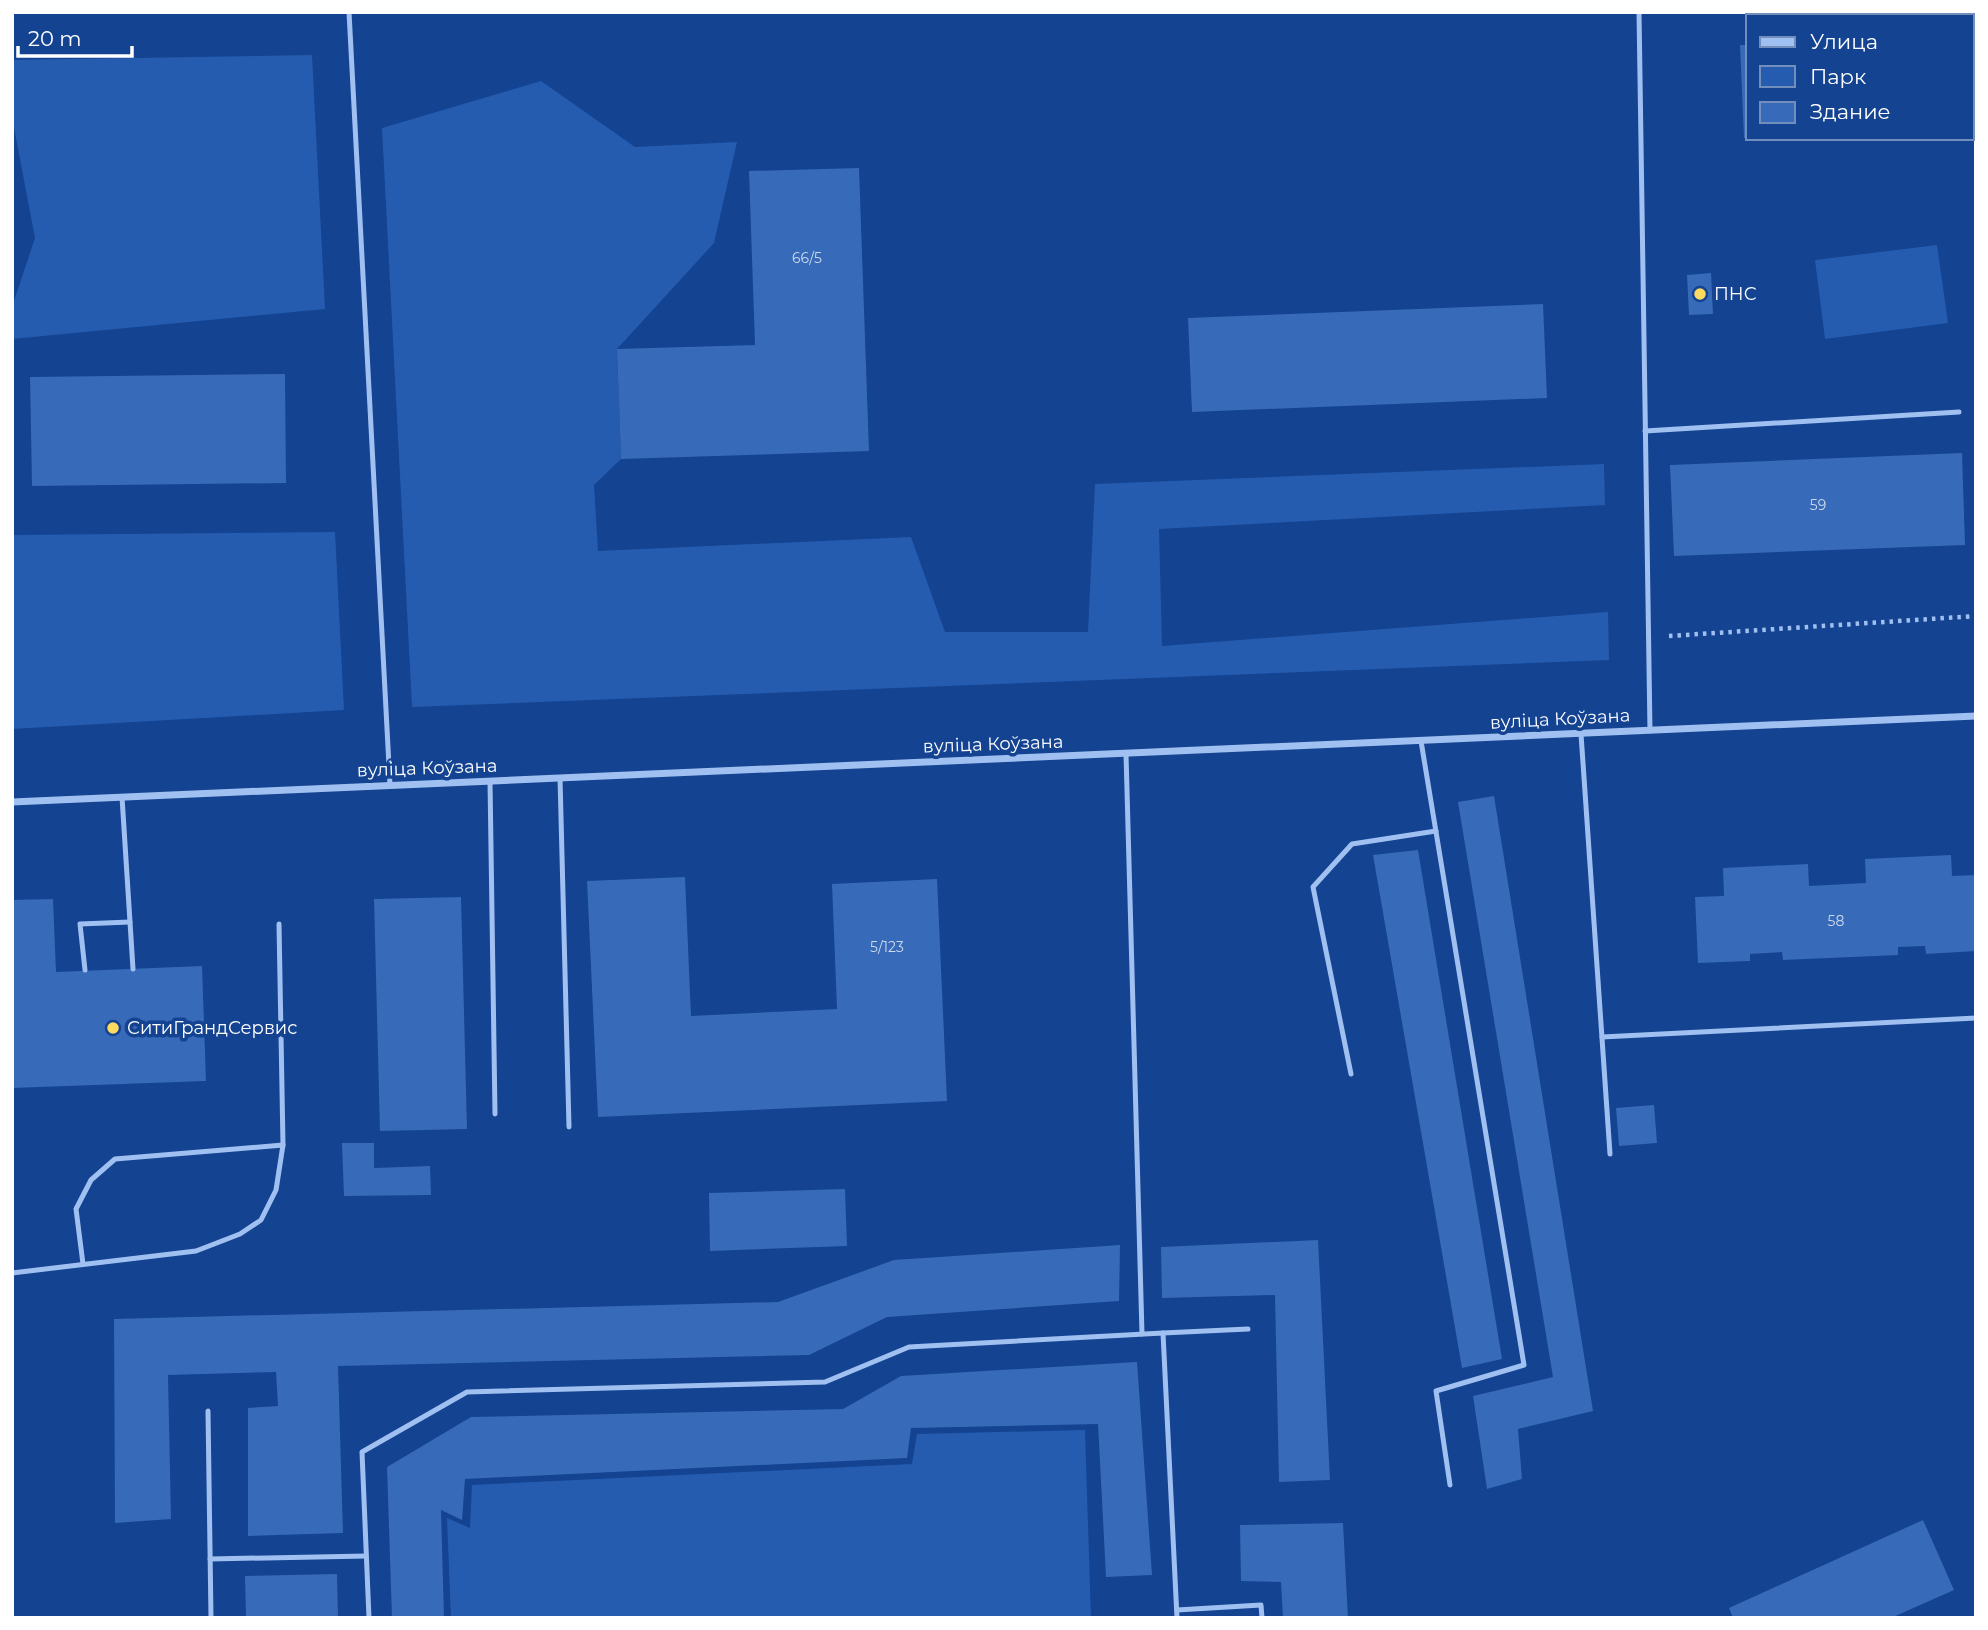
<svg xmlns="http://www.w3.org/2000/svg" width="1988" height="1630" viewBox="0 0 1988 1630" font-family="Montserrat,sans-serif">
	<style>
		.green { fill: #255cb0 }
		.building { fill: #376ab8 }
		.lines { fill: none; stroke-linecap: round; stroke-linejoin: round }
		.path { stroke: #a0c0f1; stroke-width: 4.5; stroke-dasharray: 3.5 5; stroke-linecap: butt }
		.service { stroke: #a0c0f1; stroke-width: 5 }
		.minor { stroke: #a0c0f1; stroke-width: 7 }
		.poi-dot { fill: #ffda60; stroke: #134391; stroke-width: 2.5 }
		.labels { text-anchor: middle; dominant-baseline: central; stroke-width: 7; stroke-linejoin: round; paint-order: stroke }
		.number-label { font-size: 14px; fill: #cddaed }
		.poi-label { font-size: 18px; fill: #fff; stroke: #134391; text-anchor: start }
		.street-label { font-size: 18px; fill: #fff; stroke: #134391 }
	</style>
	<rect width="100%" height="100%" fill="#134391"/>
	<!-- green -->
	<g class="green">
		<polygon points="312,55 325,309 12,339 12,307 35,238 12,117 12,60"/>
		<polygon points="541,81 635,147 737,142 714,243 617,349 621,459 594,485 598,551 911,537 945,632 1088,632 1095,484 1604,464 1605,505 1159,529 1162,646 1608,612 1609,660 412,707 382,128"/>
		<polygon points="1937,245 1948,323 1825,339 1815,260"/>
		<polygon points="335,532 344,710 12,729 12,535"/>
		<polygon points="1085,1430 1091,1618 451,1618 447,1518 470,1528 472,1485 912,1464 917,1434"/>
	</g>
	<!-- building -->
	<g class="building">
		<rect x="1972" y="34" width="4" height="93"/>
		<polygon points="1740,45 1748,45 1748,138 1744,138"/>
		<polygon points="859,168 869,451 621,459 617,349 755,345 749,171"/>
		<polygon points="1711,273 1713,314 1689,315 1687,275"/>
		<polygon points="1543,304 1547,398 1192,412 1188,318"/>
		<polygon points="285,374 286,483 32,486 30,377"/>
		<polygon points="1962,453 1965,545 1674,556 1670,465"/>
		<polygon points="1494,796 1593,1411 1518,1429 1522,1479 1487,1489 1473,1396 1553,1377 1458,802"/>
		<polygon points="1418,850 1502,1359 1462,1368 1373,855"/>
		<polygon points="1951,855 1952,876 1976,875 1976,951 1926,954 1925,946 1898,947 1898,955 1783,960 1782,952 1750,954 1750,961 1698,963 1695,897 1724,896 1723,868 1808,864 1809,886 1866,883 1865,859"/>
		<polygon points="685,877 691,1016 837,1009 832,884 937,879 947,1101 598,1117 587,881"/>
		<polygon points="461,897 467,1129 380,1131 374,899"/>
		<polygon points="53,899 56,972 202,966 206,1081 12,1088 12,900"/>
		<polygon points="1654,1105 1657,1143 1619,1146 1616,1108"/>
		<polygon points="342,1143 374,1143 374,1168 430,1166 431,1195 344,1196"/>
		<polygon points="845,1189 847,1246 710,1251 709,1193"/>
		<polygon points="1318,1240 1330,1480 1279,1482 1275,1295 1162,1298 1161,1247"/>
		<polygon points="1120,1245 1119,1301 887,1317 809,1355 338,1366 343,1533 248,1536 248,1408 278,1406 276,1372 168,1375 171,1519 115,1523 114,1319 778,1302 894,1260"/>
		<polygon points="1137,1362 1152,1575 1106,1577 1098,1424 911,1428 907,1458 465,1479 462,1520 441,1510 444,1618 392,1618 387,1467 471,1417 843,1409 901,1376"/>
		<polygon points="1923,1520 1954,1590 1891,1618 1733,1618 1729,1608"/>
		<polygon points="1343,1523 1348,1618 1283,1618 1281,1582 1241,1581 1240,1525"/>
		<polygon points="337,1574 338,1618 246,1618 245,1576"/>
	</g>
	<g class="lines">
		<!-- path -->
		<polyline class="path" points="1669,636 1976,616"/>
		<!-- service -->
		<g class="service">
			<polyline points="349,12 390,785"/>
			<polyline points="1639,12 1650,731"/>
			<polyline points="1645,431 1959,412"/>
			<polyline points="1581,734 1610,1154"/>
			<polyline points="1421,741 1524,1365 1436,1391 1450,1485"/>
			<polyline points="1126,754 1142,1334"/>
			<polyline points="560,778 569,1127"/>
			<polyline points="490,781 495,1114"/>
			<polyline points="122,797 133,969"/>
			<polyline points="85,970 80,924 130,922"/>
			<polyline points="1602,1037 1976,1018"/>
			<polyline points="1351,1074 1313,887 1352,844 1436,831"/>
			<polyline points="83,1264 76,1209 91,1180 115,1159 283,1145"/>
			<polyline points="12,1273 196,1251 240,1234 261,1220 276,1190 283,1145 279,924"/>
			<polyline points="1163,1333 1248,1329"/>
			<polyline points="208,1411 211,1618"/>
			<polyline points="210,1559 366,1556"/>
			<polyline points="1177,1610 1261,1605 1262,1618"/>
			<polyline points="369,1618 362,1452 467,1392 825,1382 909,1347 1163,1333 1177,1618"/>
		</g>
		<!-- minor -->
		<polyline class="minor" points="12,802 1976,716"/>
	</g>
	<!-- markers -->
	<g class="poi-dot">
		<circle cx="1700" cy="294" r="7"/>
		<circle cx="113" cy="1028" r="7"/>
	</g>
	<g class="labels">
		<!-- number labels -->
		<g class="number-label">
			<text x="807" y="258">66/5</text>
			<text x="1818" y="505">59</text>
			<text x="1836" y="921">58</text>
			<text x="887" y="947">5/123</text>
		</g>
		<!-- poi labels -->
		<g class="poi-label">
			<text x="1714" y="294">ПНС</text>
			<text x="127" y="1028">СитиГрандСервис</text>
		</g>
		<!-- street labels -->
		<g class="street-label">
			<text transform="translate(1560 719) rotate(-3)">вуліца Коўзана</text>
			<text transform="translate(993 744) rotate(-2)">вуліца Коўзана</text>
			<text transform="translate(427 768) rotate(-2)">вуліца Коўзана</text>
		</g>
	</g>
	<!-- border -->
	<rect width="1988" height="1630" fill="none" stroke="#ffffff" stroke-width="28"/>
	<!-- legend -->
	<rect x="1746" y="14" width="228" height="126" fill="#134391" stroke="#718ebd" stroke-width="2"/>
	<rect x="1760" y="37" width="35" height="10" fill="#a0c0f1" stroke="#718ebd" stroke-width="2"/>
	<text x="1810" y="49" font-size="21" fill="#ffffff">Улица</text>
	<rect x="1760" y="66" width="35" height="21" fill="#255cb0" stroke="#718ebd" stroke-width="2"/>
	<text x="1810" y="84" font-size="21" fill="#ffffff">Парк</text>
	<rect x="1760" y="102" width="35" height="21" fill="#376ab8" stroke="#718ebd" stroke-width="2"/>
	<text x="1810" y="119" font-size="21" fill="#ffffff">Здание</text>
	<!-- scale -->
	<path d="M18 46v10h114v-10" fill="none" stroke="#ffffff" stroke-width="3.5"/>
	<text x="28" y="46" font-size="21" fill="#ffffff" stroke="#134391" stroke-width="5" paint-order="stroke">20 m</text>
</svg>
